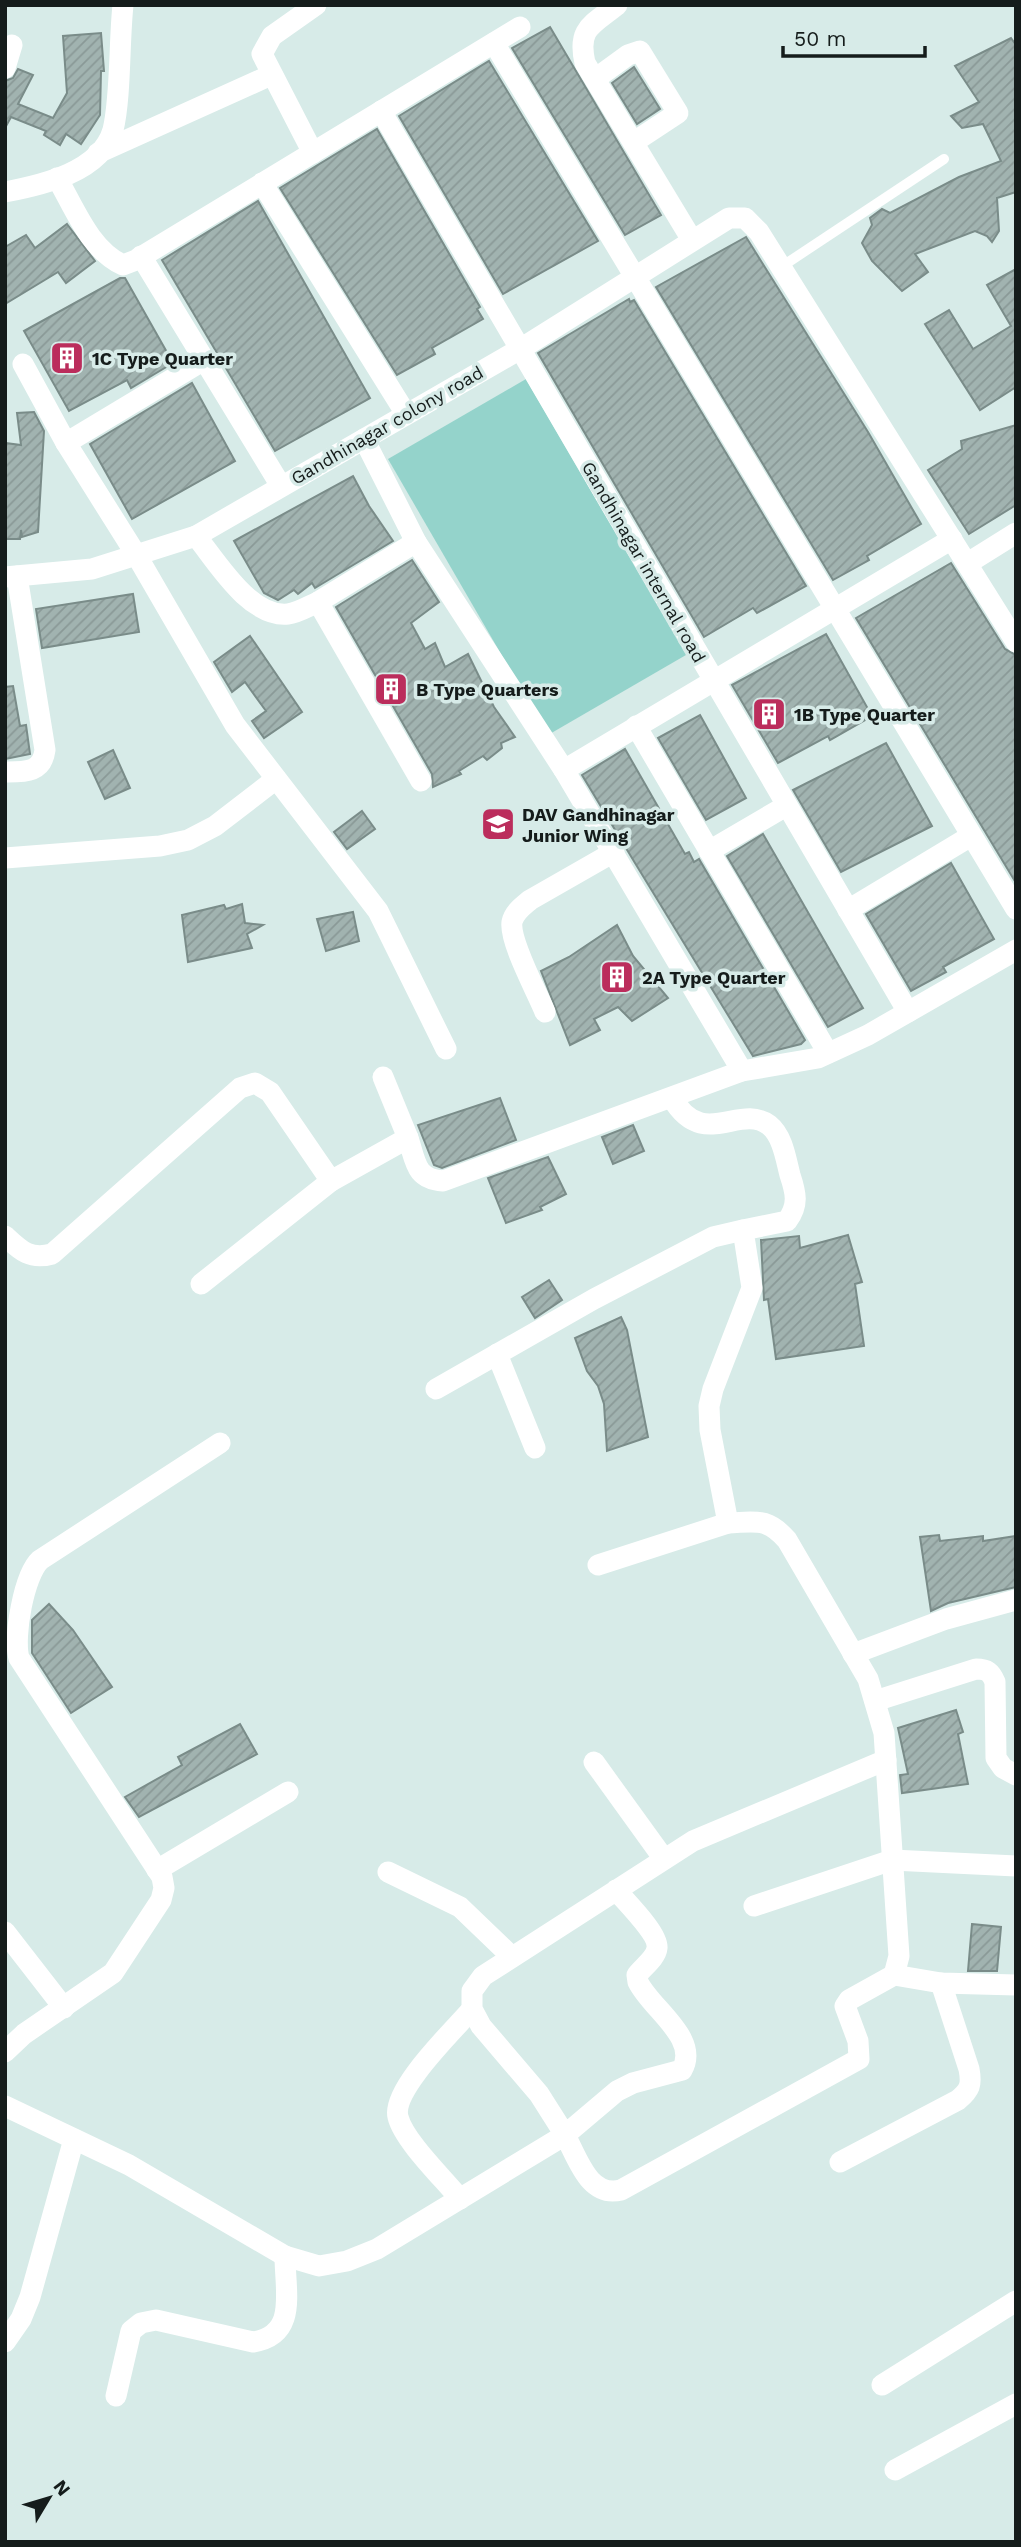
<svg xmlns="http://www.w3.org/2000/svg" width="1021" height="2547" viewBox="0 0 1021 2547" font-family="'Work Sans',sans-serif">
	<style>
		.green { fill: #94d3cb }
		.building { fill: url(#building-hatch); stroke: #7a8c89; stroke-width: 2 }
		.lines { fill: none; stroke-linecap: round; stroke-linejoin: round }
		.service { stroke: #fff; stroke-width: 10 }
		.minor { stroke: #fff; stroke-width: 21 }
		.labels { text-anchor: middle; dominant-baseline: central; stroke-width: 7; stroke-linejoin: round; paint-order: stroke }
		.poi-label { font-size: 18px; font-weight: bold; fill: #151c1b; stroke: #d7ebe8; text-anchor: start }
		.street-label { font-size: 18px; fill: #151c1b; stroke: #d7ebe8 }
	</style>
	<defs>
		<pattern id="building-hatch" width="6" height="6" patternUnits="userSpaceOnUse" patternTransform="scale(1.75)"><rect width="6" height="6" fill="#a1b3b0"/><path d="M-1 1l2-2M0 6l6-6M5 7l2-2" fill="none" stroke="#8a9997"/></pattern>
	</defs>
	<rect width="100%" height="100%" fill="#d7ebe8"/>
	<!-- green -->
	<polygon class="green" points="526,379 686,655 548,735 388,459"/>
	<!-- building -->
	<g class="building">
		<polygon points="550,27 661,215 625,235 512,48"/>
		<polygon points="101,33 104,71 101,71 100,115 81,144 66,134 60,145 44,135 46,131 11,117 5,128 5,81 13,78 18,69 33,75 18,104 53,118 67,93 63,36"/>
		<polygon points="1011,38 1016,45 1016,192 997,198 999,231 992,242 987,236 975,231 915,254 928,272 902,291 872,261 862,243 872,225 870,218 882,209 890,213 959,177 1001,161 983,124 962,128 951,116 979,102 955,66"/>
		<polygon points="489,61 598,241 503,294 399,116"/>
		<polygon points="634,67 660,109 637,124 612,83"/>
		<polygon points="377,129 480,307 477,309 483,319 432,348 435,354 397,375 280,188"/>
		<polygon points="258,201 370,398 275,451 162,260"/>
		<polygon points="67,224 95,261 66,283 58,272 5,304 5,247 26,235 35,248"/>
		<polygon points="746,237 868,432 921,524 867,556 869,560 833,580 656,287"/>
		<polygon points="1016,269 1016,387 980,410 925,324 949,310 973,349 1011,326 987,285"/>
		<polygon points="120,278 125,278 173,363 131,388 127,380 69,411 24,331"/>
		<polygon points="629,299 630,302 634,300 806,586 757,613 753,608 704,637 538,353"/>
		<polygon points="192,383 235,461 132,519 90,444"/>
		<polygon points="34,412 44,431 38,532 22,537 21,530 20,539 5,539 5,443 21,445 17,413"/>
		<polygon points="1016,425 1016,505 969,534 928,470 962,449 961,441"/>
		<polygon points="353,476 369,506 393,541 315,588 312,583 298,594 294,590 278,600 264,593 234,541"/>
		<polygon points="412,560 439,602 411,623 425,649 435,643 445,667 468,654 494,707 515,737 501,743 502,748 487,760 483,756 459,771 461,774 433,787 432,774 336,607"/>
		<polygon points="951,563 1005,649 1016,655 1016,883 856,618"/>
		<polygon points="133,594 139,632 42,648 36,609"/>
		<polygon points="826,634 872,716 830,740 828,736 778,763 732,685"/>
		<polygon points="250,636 302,712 264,738 252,721 266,711 245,682 232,692 214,662"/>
		<polygon points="13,686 20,726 26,725 30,754 5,759 5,687"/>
		<polygon points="700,715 746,798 706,820 658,738"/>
		<polygon points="886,743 932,826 841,872 793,790"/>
		<polygon points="625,749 685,854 689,852 694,862 699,859 805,1040 801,1044 753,1056 635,863 582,775"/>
		<polygon points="113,750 130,788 105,799 88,762"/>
		<polygon points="362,811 375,829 347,849 334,832"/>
		<polygon points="763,834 863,1008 828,1027 727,856"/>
		<polygon points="951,863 994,939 943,967 946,972 911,991 866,914"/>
		<polygon points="242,904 245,923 263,925 247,934 252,948 188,962 182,915 224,905 226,909"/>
		<polygon points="353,912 359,941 326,951 317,919"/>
		<polygon points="617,925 633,956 668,998 632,1021 618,1007 594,1019 600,1030 570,1045 541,971 569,957"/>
		<polygon points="500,1098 516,1140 442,1168 434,1165 418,1125"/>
		<polygon points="633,1125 644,1151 613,1164 602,1137"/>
		<polygon points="548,1157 566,1194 540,1207 542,1210 506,1223 488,1178"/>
		<polygon points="848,1235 862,1282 855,1284 864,1346 776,1359 768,1299 764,1300 761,1240 799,1236 800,1248"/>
		<polygon points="549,1280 562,1300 535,1318 522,1297"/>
		<polygon points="621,1317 627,1330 648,1437 607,1451 604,1404 598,1386 587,1371 575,1338"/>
		<polygon points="939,1535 940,1541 983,1536 983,1541 1016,1536 1016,1587 948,1603 931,1611 920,1537"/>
		<polygon points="49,1604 73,1630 112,1687 71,1713 32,1653 32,1620"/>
		<polygon points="956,1710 963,1732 958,1734 968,1784 902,1793 900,1775 908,1774 898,1728"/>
		<polygon points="240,1724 257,1754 139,1817 125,1797 182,1765 178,1757"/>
		<polygon points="972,1924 1001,1927 997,1971 968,1971"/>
	</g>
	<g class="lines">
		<!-- service -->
		<polyline class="service" points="781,267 944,159"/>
		<!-- minor -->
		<g class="minor">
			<path d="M617,5C592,25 577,28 585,63L692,240"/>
			<polyline points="494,43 1016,909"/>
			<polyline points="5,68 12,45"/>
			<polyline points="595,79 628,55 640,51 678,113 634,142"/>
			<polyline points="381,111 908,1012"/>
			<polyline points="98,153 271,75"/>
			<polyline points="313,153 262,54 272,36 316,5"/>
			<path d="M57,178C75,209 90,250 123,265L136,260L520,27"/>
			<polyline points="262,183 406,414"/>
			<path d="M5,192C42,185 101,172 113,130C121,97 119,41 123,5"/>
			<polyline points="141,256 281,486"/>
			<polyline points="23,364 66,443 137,556 235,725 378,911 446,1049"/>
			<polyline points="66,443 204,360"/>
			<path d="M196,536C217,562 250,618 288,614C297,613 309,606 318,602"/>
			<polyline points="416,542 318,602 421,781"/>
			<polyline points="968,563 1016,533"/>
			<polyline points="5,577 92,569 196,536 522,348 729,218 745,218 759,232 1016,642"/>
			<polyline points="636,726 828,1053"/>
			<polyline points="564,770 952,539"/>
			<path d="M5,772C25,772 42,773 45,750L17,576"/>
			<polyline points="709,851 786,806"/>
			<polyline points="5,858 160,846 188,840 215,826 276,779"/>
			<polyline points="848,910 971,836"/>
			<path d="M545,1012C537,992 509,941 512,922C514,912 523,906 530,900L614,852"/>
			<polyline points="742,1071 818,1058 868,1035 1016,950"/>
			<polyline points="383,1077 408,1138"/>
			<path d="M5,1236C21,1251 30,1260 52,1254L240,1088L255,1083L270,1092L331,1181L408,1138C416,1162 415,1179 443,1181L742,1071L564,770L416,542L364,439"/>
			<polyline points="201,1284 331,1181"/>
			<polyline points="497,1354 535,1448"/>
			<polyline points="436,1389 594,1299 713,1237 743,1230"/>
			<polyline points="598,1565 728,1523"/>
			<polyline points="853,1654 946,1619 1016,1600"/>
			<path d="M875,1701L976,1669C987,1669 991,1672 995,1682L996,1758L1003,1768L1016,1775"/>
			<polyline points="594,1762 664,1859"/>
			<polyline points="157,1870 288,1792"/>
			<polyline points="388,1872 460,1907 512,1957"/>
			<path d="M616,1890C625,1901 659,1934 657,1948C656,1958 643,1967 637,1975L638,1982C651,2009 700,2038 682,2070L633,2083L617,2091L565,2135L539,2094L481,2026L472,2009V1991L483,1976L693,1841L886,1760"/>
			<polyline points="754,1906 892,1860 1016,1866"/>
			<polyline points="5,1932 64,2008"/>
			<polyline points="894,1975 941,1983 1016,1985"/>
			<path d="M5,2052L24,2034L113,1973L161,1900L164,1888L162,1877L19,1658C13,1637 24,1575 40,1560L220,1443"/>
			<path d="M5,2106L129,2165L285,2256L319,2266L347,2261L377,2249L565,2135C578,2159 589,2198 621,2190L859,2059L858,2041L845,2006L849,2000L894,1975L899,1956L884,1733L868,1679L787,1540C767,1517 756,1522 728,1523L710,1430L709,1406L713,1389L752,1288L743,1230L787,1221C799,1205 796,1193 790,1175C786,1160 783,1136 769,1125C739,1103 703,1151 672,1098"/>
			<path d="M840,2162L958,2100C970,2090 972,2085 969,2069L941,1983"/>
			<path d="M460,2199C444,2179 404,2141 398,2117C391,2090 454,2030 472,2009"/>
			<polyline points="5,2342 21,2319 30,2297 74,2139"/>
			<polyline points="882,2385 1016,2301"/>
			<path d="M116,2396L131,2331L141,2323L156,2320L253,2342C298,2335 285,2292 285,2256"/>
			<polyline points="895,2470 1016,2404"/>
		</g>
	</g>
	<!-- icons -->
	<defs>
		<g id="building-square" transform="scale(1.75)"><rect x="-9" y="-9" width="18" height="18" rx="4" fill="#bb2d5c" stroke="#d7ebe8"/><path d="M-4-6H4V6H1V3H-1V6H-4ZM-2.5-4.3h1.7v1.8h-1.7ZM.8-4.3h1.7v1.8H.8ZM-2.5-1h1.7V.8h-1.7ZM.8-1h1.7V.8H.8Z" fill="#fff"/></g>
		<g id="school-square" transform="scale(1.75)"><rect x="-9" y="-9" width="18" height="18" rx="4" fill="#bb2d5c" stroke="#d7ebe8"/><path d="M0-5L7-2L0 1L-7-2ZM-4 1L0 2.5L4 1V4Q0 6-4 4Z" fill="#fff"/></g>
	</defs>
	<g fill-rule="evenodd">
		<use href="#building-square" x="67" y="358"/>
		<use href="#building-square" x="391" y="689"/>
		<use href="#building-square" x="769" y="714"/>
		<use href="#school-square" x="498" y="824"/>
		<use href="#building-square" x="617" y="977"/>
	</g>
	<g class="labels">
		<!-- poi labels -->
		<g class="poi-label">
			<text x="92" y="358">1C Type Quarter</text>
			<text x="416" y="689">B Type Quarters</text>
			<text x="794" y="714">1B Type Quarter</text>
			<text x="522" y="814">DAV Gandhinagar<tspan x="522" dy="21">Junior Wing</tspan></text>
			<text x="642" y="977">2A Type Quarter</text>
		</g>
		<!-- street labels -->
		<g class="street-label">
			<text transform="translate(387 425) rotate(-30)">Gandhinagar colony road</text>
			<text transform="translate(644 562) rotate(60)">Gandhinagar internal road</text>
		</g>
	</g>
	<!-- border -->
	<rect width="1021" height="2547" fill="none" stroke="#151c1b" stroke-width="14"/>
	<!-- north arrow -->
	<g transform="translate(49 2498) rotate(52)" stroke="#d7ebe8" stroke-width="5" paint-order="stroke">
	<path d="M0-5L12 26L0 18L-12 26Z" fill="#151c1b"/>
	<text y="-10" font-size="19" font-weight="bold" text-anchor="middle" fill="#151c1b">N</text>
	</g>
	<!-- scale -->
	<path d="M783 46v10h142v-10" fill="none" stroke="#151c1b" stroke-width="3.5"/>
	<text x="794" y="46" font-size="21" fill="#151c1b" stroke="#d7ebe8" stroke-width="5" paint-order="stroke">50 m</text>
</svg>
